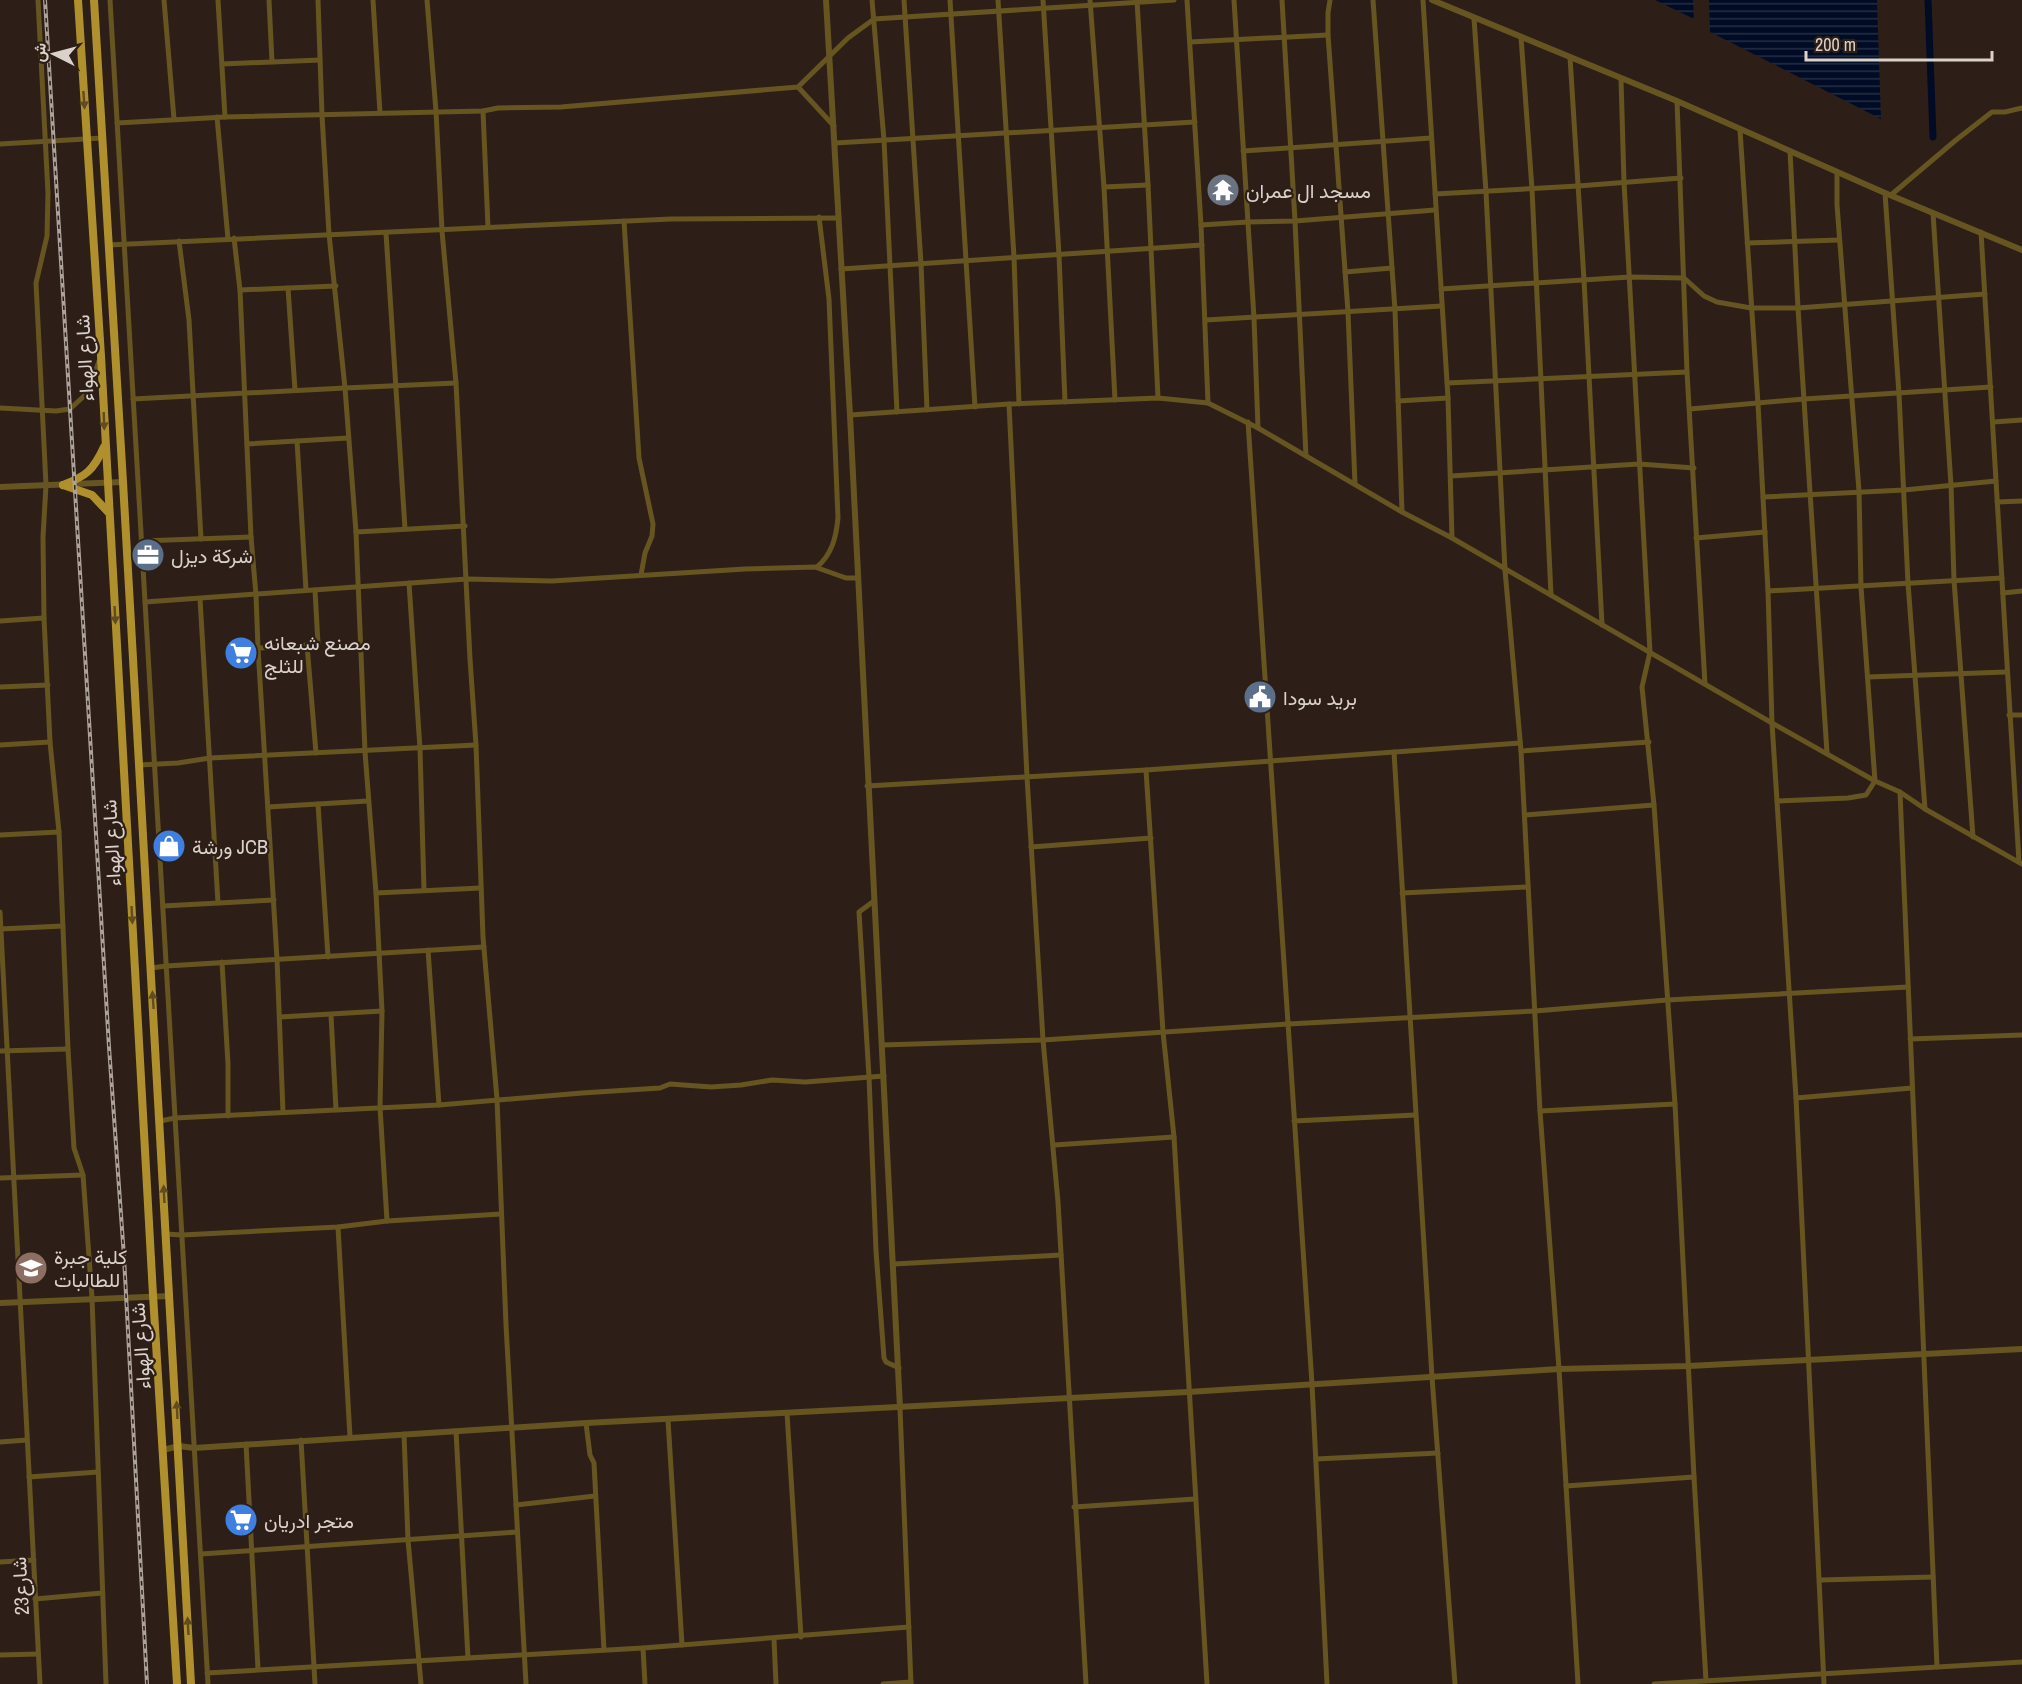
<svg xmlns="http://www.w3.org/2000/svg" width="2022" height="1684" viewBox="0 0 2022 1684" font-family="'Archivo Narrow',Vazirmatn,sans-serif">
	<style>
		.water { fill: url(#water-rules) }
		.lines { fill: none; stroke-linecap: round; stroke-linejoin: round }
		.canal { stroke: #000c25; stroke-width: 7 }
		.minor { stroke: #665521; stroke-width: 5 }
		.tertiary { stroke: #665521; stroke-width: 6 }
		.trunk { stroke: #b0902c; stroke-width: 8 }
		.rail-casing { stroke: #ada29b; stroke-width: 4 }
		.rail { stroke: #2d1f17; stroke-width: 1.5; stroke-dasharray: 4.5; stroke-linecap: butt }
		.oneway { fill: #614c1f }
		.labels { text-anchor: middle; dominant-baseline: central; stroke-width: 4.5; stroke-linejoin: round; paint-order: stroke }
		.poi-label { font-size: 20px; fill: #dbd1cb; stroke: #2d1f17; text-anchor: start }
		.street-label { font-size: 20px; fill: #dbd1cb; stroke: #2d1f17 }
	</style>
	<defs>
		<pattern id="water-rules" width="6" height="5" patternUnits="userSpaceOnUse" patternTransform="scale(1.5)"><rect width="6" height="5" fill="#000c25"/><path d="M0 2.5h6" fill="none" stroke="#252e43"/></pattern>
	</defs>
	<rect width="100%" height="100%" fill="#2d1f17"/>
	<!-- water -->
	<g class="water">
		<polygon points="1655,0 1693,0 1694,19"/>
		<polygon points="1709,0 1877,0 1881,119 1710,32"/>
	</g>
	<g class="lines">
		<!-- canal -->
		<polyline class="canal" points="1928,0 1933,137"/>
		<!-- minor -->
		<g class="minor">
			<polyline points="38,0 48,193 47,236 36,283 46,485 43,537 44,618 50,742 59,832 68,1049 74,1148 83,1175 92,1298 106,1684"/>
			<polyline points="110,0 208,1684"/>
			<polyline points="164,0 174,119"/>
			<polyline points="218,0 225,117"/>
			<polyline points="269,0 272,62"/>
			<polyline points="318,0 322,115 329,234 345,388 356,532 365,752 376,893 382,1011 380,1107 387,1221"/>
			<polyline points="373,0 380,113"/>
			<polyline points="427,0 436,111 442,231 456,383 470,659 476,745 483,937 497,1099 506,1325 526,1684"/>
			<polyline points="872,0 884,140 897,412"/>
			<polyline points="904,0 921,264 927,410"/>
			<polyline points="950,0 975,407"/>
			<polyline points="998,0 1014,257 1019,404"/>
			<polyline points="1043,0 1059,255 1065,402"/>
			<polyline points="1090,0 1104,187 1115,400"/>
			<polyline points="1187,0 1201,225 1208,403"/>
			<polyline points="1234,0 1254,318 1258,428"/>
			<polyline points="1282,0 1295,221 1306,456"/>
			<polyline points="1330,0 1328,13 1328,35 1348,312 1355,484"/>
			<polyline points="1373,0 1395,310 1402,512"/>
			<polyline points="1423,0 1448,398 1452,538"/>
			<polyline points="1137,1 1148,185 1158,398"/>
			<polyline points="1474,18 1486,192 1505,570 1521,751 1540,1111 1559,1369 1578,1684"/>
			<polyline points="1521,37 1532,189 1551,595"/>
			<polyline points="1190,42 1328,35"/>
			<polyline points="1570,57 1584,280 1602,625"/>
			<polyline points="222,64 320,60"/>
			<polyline points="1621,79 1624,182 1650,652 1642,687 1654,805 1675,1104 1694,1477 1706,1681"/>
			<polyline points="798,87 834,126"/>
			<polyline points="1677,101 1687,372 1705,684"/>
			<polyline points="483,111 488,227"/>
			<polyline points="217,117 228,239"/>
			<polyline points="117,123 225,117 483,111 498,108 561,107 798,87 848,38 874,19 1174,0"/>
			<polyline points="1740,130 1758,404 1768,591 1772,723 1796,1098 1824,1684"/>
			<polyline points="835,143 1195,122"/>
			<polyline points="0,144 102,138"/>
			<polyline points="1243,151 1431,138"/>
			<polyline points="1790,151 1798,308 1827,753"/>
			<polyline points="1104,187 1148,185"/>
			<polyline points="1885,193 1899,394 1908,583 1925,809"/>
			<polyline points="1435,194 1578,186 1681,178"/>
			<polyline points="1891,195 1956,140 1992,112 2005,112 2022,108"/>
			<polyline points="1933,213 1951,485 1954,580 1973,837"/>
			<polyline points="624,221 639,458 653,524 652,536 645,553 641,575"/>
			<polyline points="1201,225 1248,222 1295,221 1435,210"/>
			<polyline points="1981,232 2019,862"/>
			<polyline points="386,233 405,529"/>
			<polyline points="234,238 240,290 251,537 256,595 258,648 277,959 283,1112"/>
			<polyline points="179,241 189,320 201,539"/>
			<polyline points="1747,243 1839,240"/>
			<polyline points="108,245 671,219 839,218"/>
			<polyline points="841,269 1202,245"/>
			<polyline points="1345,272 1392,268"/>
			<polyline points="288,288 295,390"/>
			<polyline points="1441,289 1630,277 1684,278 1704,296 1717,302 1751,308 1798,308 1985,294"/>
			<polyline points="240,290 336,286"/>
			<polyline points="1206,320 1442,306"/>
			<polyline points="1447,383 1687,372"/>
			<polyline points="133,399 345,388 456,383"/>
			<polyline points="1398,401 1448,398"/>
			<polyline points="1009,404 1027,777 1043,1040 1058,1202 1086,1684"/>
			<polyline points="0,408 56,411 70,409 84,396 91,384 99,361"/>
			<polyline points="1690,409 1804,399 1991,387"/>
			<polyline points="850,415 1009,404 1158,398 1208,403 1258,428 1402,512 1452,538 1772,723 1875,781 1900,792 1925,809 2022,864"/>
			<polyline points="1248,422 1312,1384 1327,1684"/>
			<polyline points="1993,422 2022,420"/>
			<polyline points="297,441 306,590"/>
			<polyline points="247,444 348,438"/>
			<polyline points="1451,476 1639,464 1694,468"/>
			<polyline points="1763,497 1904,490 1996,481"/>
			<polyline points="1997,502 2022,501"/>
			<polyline points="356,532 465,526"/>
			<polyline points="1696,538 1765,532"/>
			<polyline points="141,541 251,537"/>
			<path d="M817,567C832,554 836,538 838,518L829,299L819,217"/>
			<polyline points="409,583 420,749 424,890"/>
			<polyline points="1768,591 2002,578"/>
			<polyline points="2003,593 2022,591"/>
			<polyline points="200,599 218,903"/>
			<polyline points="145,602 467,579 552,581 745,569 815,567 846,578 857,578"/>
			<polyline points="0,621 44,618"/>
			<polyline points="307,645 316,753"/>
			<polyline points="258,648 288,647 318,644 315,590"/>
			<polyline points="1868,677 2006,672"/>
			<polyline points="0,687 48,685"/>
			<polyline points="2009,715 2022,715"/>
			<polyline points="0,745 50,742"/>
			<polyline points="1521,751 1649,742"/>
			<polyline points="1394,752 1432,1377 1455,1684"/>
			<polyline points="139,765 178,763 210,758 476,745"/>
			<polyline points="1146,770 1163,1032 1174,1137 1207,1684"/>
			<polyline points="867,786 1146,770 1520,743"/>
			<polyline points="1900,792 1937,1667"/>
			<polyline points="1777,801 1848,798 1866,795 1875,781 1861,587 1859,491 1837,205 1837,172"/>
			<polyline points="318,804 328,957"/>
			<polyline points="268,807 368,801"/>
			<polyline points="1525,815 1654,805"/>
			<polyline points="0,835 59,832"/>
			<polyline points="1031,847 1151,838"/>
			<polyline points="376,893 481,888"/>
			<polyline points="1402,893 1528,887"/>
			<polyline points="874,901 859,912 869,1077 876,1251 884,1358 886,1362 899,1368"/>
			<polyline points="163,906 274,900"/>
			<polyline points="0,912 40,1684"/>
			<polyline points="0,929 63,926"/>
			<polyline points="428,950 439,1105"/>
			<polyline points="222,962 228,1064 228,1116"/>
			<polyline points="151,968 166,966 484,947"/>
			<polyline points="331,1015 336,1110"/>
			<polyline points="280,1017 382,1011"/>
			<polyline points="1910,1039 2022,1035"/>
			<polyline points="882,1045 1043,1040 1288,1024 1535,1011 1667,1000 1908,987"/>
			<polyline points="0,1051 68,1049"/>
			<polyline points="1796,1098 1912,1088"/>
			<polyline points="1540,1111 1675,1104"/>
			<polyline points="160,1121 175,1118 439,1105 582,1093 660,1088 670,1084 711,1087 741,1085 772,1080 805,1082 884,1076"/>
			<polyline points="1294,1121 1415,1115"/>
			<polyline points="1054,1145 1174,1137"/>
			<polyline points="0,1178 83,1175"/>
			<polyline points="338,1227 350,1437"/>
			<polyline points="166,1234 182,1235 338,1227 387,1221 501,1214"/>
			<polyline points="894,1264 1061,1255"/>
			<polyline points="900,1408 911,1684"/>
			<polyline points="787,1413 801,1637"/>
			<polyline points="668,1420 682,1645"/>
			<polyline points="586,1423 590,1455 594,1463 604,1650"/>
			<polyline points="456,1431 468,1658"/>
			<polyline points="404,1434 408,1540 421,1684"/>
			<polyline points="301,1440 315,1684"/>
			<polyline points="0,1442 27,1440"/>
			<polyline points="246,1444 258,1669"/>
			<polyline points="1316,1459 1438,1453"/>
			<polyline points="29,1477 98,1472"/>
			<polyline points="1566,1486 1694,1477"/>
			<polyline points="516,1505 595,1496"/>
			<polyline points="1074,1507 1195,1499"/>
			<polyline points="201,1554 517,1532"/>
			<polyline points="0,1562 34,1560"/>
			<polyline points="1820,1580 1933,1577"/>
			<polyline points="35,1599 102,1593"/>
			<polyline points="774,1639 776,1684"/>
			<polyline points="643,1648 645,1684"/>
			<polyline points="0,1655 38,1654"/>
			<polyline points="207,1673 643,1648 909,1627"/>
			<polyline points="883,1684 911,1682"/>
			<polyline points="1654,1684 2022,1662"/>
		</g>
		<!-- tertiary -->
		<g class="tertiary">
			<polyline points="826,0 850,415 900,1408"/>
			<polyline points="1432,0 1677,101 1885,193 2022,250"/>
			<polyline points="0,487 123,482"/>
			<polyline points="0,1303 170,1296"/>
			<polyline points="163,1450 179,1446 194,1448 586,1423 1188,1392 1559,1369 1689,1366 2022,1349"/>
		</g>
		<!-- trunk -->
		<g class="trunk">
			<polyline points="78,0 101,356 153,1295 177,1684"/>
			<polyline points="94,0 123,482 191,1684"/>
			<path d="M63,485C86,476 93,471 104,447"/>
			<polyline points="63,485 92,495 109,513"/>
		</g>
		<!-- rail casing -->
		<g class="rail-casing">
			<polyline id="rail" points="45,0 109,1047 124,1257 147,1684"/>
		</g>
		<!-- rail -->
		<use href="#rail" class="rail"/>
	</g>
	<!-- one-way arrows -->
	<defs><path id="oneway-solid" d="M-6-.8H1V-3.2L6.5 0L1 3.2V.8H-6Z" transform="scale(1.5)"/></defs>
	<g class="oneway">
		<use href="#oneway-solid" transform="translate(84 100) rotate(86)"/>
		<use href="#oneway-solid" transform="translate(104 421) rotate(88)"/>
		<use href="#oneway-solid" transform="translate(115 615) rotate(87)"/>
		<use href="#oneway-solid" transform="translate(132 915) rotate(87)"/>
		<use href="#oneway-solid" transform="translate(153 1000) rotate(-94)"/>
		<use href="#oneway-solid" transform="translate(164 1194) rotate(-93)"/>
		<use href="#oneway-solid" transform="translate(177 1410) rotate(-93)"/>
		<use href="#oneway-solid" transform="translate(188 1626) rotate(-93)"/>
	</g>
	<!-- icons -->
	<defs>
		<g id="temple-disc" transform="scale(1.725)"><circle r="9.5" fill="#6b7280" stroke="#2d1f17"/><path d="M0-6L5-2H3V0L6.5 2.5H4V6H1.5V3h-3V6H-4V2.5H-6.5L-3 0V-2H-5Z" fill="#fff"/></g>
		<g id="office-disc" transform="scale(1.725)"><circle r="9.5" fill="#5c6f8a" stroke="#2d1f17"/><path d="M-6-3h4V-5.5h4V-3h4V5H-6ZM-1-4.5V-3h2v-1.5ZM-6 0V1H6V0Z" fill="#fff"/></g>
		<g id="supermarket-disc" transform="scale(1.725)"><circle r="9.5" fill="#3f7fe0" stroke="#2d1f17"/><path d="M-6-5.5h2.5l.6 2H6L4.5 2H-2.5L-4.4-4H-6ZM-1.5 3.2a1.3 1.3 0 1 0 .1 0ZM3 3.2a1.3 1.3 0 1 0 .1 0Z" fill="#fff"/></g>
		<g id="civic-disc" transform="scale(1.725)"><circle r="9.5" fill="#5c6f8a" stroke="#2d1f17"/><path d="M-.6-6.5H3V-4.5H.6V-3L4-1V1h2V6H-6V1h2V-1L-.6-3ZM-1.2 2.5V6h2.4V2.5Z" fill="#fff"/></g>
		<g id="shop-disc" transform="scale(1.725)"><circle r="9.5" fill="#3f7fe0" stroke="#2d1f17"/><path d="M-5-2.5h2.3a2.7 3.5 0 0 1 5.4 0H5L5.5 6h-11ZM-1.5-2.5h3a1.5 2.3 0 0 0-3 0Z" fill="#fff"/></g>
		<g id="university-disc" transform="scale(1.725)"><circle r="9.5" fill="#8d6e63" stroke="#2d1f17"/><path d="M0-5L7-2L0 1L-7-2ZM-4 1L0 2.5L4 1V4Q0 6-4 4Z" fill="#fff"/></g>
	</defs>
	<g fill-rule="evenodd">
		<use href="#temple-disc" x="1223" y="190"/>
		<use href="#office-disc" x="148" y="555"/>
		<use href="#supermarket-disc" x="241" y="653"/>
		<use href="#civic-disc" x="1260" y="697"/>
		<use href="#shop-disc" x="169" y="846"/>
		<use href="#university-disc" x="31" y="1268"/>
		<use href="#supermarket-disc" x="241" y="1520"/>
	</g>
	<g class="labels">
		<!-- poi labels -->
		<g class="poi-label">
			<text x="1246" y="190">مسجد ال عمران</text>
			<text x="171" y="555">شركة ديزل</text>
			<text x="264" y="642">مصنع شبعانه<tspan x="264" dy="23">للثلج</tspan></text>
			<text x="1283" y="697">بريد سودا</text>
			<text x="192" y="846">ورشة JCB</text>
			<text x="54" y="1256">كلية جبرة<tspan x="54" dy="23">للطالبات</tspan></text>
			<text x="264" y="1520">متجر ادريان</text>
		</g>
		<!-- street labels -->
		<g class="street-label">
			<text transform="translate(84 358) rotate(-93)">شارع الهواء</text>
			<text transform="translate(111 843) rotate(-93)">شارع الهواء</text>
			<text transform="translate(140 1346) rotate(-94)">شارع الهواء</text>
			<text transform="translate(20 1586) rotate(-93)">شارع23</text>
		</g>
	</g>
	<!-- north arrow -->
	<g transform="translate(54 54) rotate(276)" stroke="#2d1f17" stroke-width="4.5" paint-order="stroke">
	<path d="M0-4.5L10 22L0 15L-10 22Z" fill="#dbd1cb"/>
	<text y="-9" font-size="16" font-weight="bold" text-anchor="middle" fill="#dbd1cb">ش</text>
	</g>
	<!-- scale -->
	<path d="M1806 51v9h186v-9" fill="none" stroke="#dbd1cb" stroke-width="3"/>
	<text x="1815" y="51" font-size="18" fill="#dbd1cb" stroke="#2d1f17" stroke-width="4.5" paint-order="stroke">200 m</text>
</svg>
